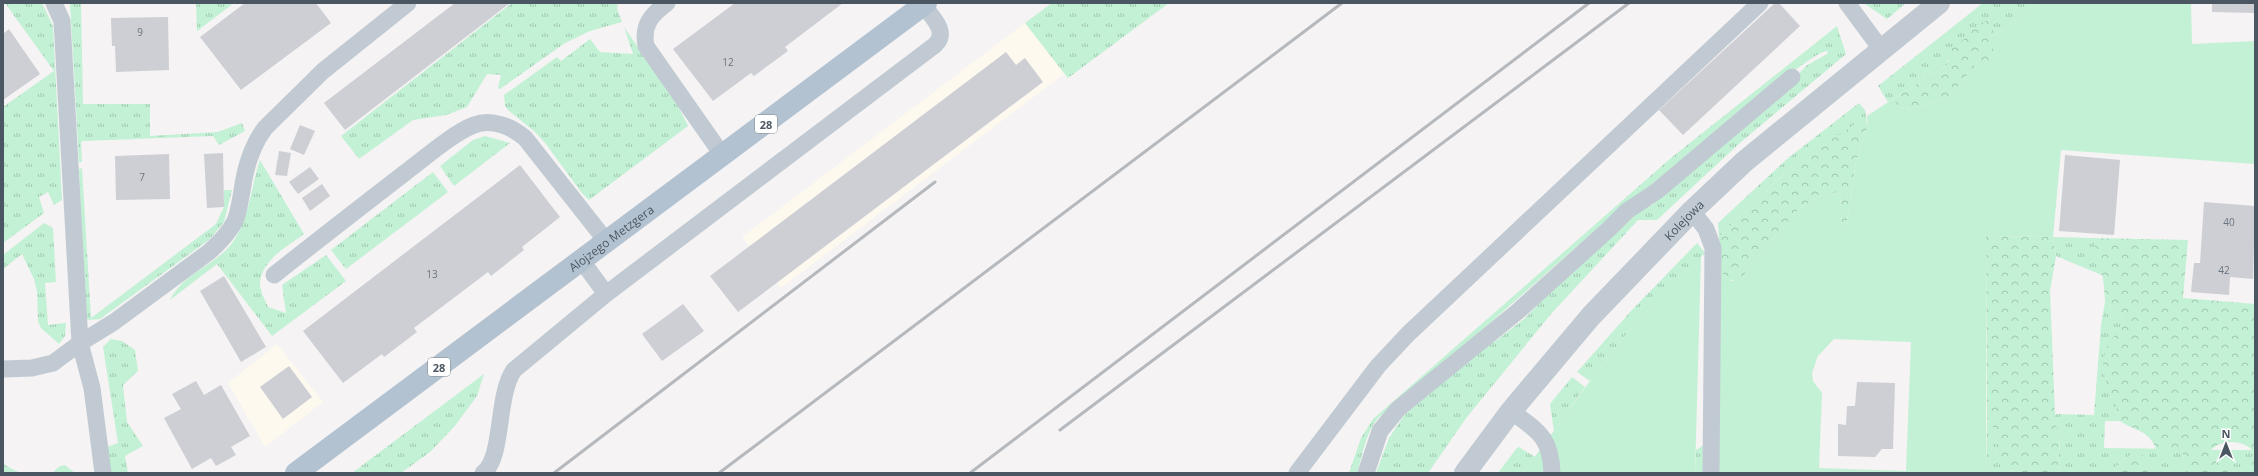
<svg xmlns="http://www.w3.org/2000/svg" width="2258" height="476" viewBox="0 0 2258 476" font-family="'Open Sans',sans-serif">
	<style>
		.commercial { fill: #fdf9ef }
		.grass { fill: url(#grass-tufts) }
		.forest { fill: url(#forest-crowns) }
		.garden { fill: #c3f1d5; fill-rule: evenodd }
		.building { fill: #cdcfd5 }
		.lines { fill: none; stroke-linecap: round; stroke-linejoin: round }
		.service { stroke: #c1cad2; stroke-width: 17 }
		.minor { stroke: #c1cad2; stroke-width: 22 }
		.primary { stroke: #b3c2d1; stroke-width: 22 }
		.rail { stroke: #b5b8bd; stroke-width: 3 }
		.labels { text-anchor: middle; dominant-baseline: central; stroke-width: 3; stroke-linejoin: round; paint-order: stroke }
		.number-label { font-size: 10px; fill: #6b747e }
		.shield { fill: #fff; stroke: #808990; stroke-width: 1 }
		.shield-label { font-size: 11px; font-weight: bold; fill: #4a5661 }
		.street-label { font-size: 12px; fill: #4a5661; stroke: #fff }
	</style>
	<defs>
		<pattern id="grass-tufts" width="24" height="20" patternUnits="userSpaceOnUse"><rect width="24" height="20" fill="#c3f1d5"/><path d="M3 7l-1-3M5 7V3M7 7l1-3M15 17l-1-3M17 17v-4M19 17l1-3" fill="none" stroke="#a0c6b0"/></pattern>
		<pattern id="forest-crowns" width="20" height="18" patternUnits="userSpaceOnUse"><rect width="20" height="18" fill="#c3f1d5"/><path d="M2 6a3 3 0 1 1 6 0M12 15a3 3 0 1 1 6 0" fill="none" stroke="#a0c6b0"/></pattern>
	</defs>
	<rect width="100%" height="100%" fill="#f5f3f3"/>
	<!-- commercial -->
	<g class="commercial">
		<polygon points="1025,23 1064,74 781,288 742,237"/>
		<polygon points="277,344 323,402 265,447 228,383"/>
	</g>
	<!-- grass -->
	<g class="grass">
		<polygon points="5,3 42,3 53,26 62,200 54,205 48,192 39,197 44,213 3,243 3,107 54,71"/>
		<polygon points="70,3 81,3 83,104 150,104 150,136 218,132 242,123 245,131 219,145 213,136 84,141 81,142 82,162 79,162"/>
		<polygon points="196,3 234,3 197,31"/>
		<polygon points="512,3 618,3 617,9 622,22 590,31 565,43 500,89 498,88 501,75 487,74 467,107 446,115 413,120 359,159 341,136"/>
		<polygon points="1052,3 1169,3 1068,78 1025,23"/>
		<polygon points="1867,3 1906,3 1887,19 1865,4"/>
		<path d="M1983,3H2037L1993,37V28L1971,31C1968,39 1955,51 1948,60L1949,64L1888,102L1878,86Z"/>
		<path d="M1837,26L1846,54L1741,142L1657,220H1638L1551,314L1467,417L1428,473H1376L1389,438L1405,414L1477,352L1497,340L1525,318L1566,276L1644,206L1652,205L1784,90L1806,66L1827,54L1828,51C1817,49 1755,102 1743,112C1696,152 1645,188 1597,229C1525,291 1455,356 1380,416C1366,430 1363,454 1357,473H1349L1361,438L1373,419L1671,158Z"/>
		<polygon points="624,27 677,104 688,126 589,200 581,192 546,144 535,132 508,110 505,106 504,95 557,57 561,61 590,39 600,52 633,54"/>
		<polygon points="1859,103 1865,110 1867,123 1865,122 1795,163 1719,237 1718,223 1787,159"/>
		<polygon points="485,136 510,143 454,186 440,166 473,140"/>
		<path d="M260,160L304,234C288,246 261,260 260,284C260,291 265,300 268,307L286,313L282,285L326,255L346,281L272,336L217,264L170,300C182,276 207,268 225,251C249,229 250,189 260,160Z"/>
		<polygon points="82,168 91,318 216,224 224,207 224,190 232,190 224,222 210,239 100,319 88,320 85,316 79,169"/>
		<polygon points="433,172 448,192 346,269 331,250"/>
		<polygon points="44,223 53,228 56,282 45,283 48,325 66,323 65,336 59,344 41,328 38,321 37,291 34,279 22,254 3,269 3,255"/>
		<polygon points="2053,237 2092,238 2101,259 2104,276 2056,256"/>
		<polygon points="1697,243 1705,253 1632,327 1590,381 1577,372 1631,311"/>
		<polygon points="2105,302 2119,311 2124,321 2118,333 2115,337 2109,389 2117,405 2120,421 2105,421 2104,448 2182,449 2186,473 2154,473 2149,464 2134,453 2118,463 2112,473 2058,473 2060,433 2053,420 2055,414 2094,415 2101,325"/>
		<polygon points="111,339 122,341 135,350 138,371 123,385 127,422 143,446 125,456 128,473 110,473 107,447 118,443 103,347"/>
		<polygon points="484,374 477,396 454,427 430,452 401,473 352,473"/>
		<polygon points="1572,377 1585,387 1554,431 1550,404"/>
		<polygon points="1987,418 1995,428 1997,455 2010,471 2019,471 2023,473 1986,473"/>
		<polygon points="1704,445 1703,473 1695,473 1696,450"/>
		<polygon points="1519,447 1535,457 1523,473 1498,473 1516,449"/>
		<path d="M2211,450H2252L2254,457L2252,473H2234C2229,463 2215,460 2211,450Z"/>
		<polygon points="3,464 20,473 3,473"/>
		<polygon points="65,465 75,473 52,473 60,466"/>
	</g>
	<!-- forest -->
	<g class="forest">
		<path d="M1988,21L1993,28V61L1978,62L1949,97L1908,110L1899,107L1893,99L1949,64L1948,51L1953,45C1971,41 1970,23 1988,21Z"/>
		<polygon points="1862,121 1867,123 1868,126 1856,162 1846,227 1842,226 1840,194 1836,192 1815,198 1797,211 1752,263 1742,278 1737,281 1727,279 1721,272 1719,237 1795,163 1857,123"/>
		<path d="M1986,236L2053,237L2056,256L2050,291L2055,414L2053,420L2060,433L2058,473H2023L2019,471L2004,470C1990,457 2003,436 1987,418Z"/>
		<path d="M2092,238L2188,240L2183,298L2255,304V473H2252C2251,465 2254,458 2252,450C2242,440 2222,439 2211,450C2215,460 2229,462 2234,473H2186L2182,449H2156C2148,429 2136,432 2120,421C2115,392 2095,377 2107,347C2111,338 2119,332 2124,321L2119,311L2105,302C2104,278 2101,260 2092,238Z"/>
		<polygon points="2134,453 2141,453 2153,469 2154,473 2112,473 2118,463"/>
	</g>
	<!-- garden -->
	<g class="garden">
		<path d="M2037,3H2191L2192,44L2255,41V164L2061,150L2053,237L1986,236V473H1718L1721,272L1732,281L1742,278L1752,263L1797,211L1815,198L1836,192L1840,194L1842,226L1846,227L1856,162L1868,126L1867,116L1893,99L1899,107L1908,110L1949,97L1978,62L1982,60L1993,61V37ZM1834,339L1911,342L1906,471L1819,468L1822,393L1813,381L1812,373L1818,356Z"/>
		<polygon points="1701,256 1695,473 1523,473 1590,381 1632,327"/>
	</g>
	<!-- building -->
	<g class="building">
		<polygon points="245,3 316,3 331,23 241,90 200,37"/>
		<polygon points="455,3 510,3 345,130 324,103"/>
		<polygon points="735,3 843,3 785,47 788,51 754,76 751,73 713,101 673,49"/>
		<polygon points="1775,3 1779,3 1800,26 1683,135 1659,110"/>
		<polygon points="2212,3 2255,3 2255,13 2212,12"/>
		<polygon points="168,17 169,70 116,72 115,46 112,46 111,18"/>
		<polygon points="9,29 40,74 3,100 3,34"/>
		<polygon points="1006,52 1016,65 1025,58 1043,82 738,312 710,276"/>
		<polygon points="300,125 315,131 304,155 290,149"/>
		<polygon points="279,151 291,153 287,176 275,175"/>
		<polygon points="223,153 224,207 207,208 204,154"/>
		<polygon points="169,154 170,199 116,200 115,156"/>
		<polygon points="2065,155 2120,160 2114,235 2059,231"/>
		<polygon points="520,165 560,217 522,247 524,250 491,276 488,272 414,328 417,332 384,357 382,354 343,383 303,331"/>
		<polygon points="310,167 319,179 298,194 289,182"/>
		<polygon points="322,184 330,196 310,211 302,198"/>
		<polygon points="2204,202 2255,206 2253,279 2230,277 2229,295 2191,292 2194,263 2200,263"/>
		<polygon points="224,276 266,347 241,362 200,291"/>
		<polygon points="683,304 704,331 662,361 642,334"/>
		<polygon points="289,366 312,397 283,419 260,387"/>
		<polygon points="196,381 204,395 221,385 250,436 231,447 236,455 216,466 211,458 192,469 164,418 181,409 172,394"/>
		<polygon points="1857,382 1895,383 1893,449 1882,449 1875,457 1838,456 1838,424 1846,425 1847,406 1855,406"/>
	</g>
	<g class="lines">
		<!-- service -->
		<g class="service">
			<polyline points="54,3 62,21 80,343 92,388 103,473"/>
			<path d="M667,3C651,15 642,25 646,46L723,156"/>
			<polyline points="1847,3 1881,49"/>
			<polyline points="1692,211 1706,229 1713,248 1711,473"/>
			<polyline points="582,261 606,294"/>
			<path d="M274,275C318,240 362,206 406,172C425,158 453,133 474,125C492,118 512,127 525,138L607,242"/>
			<path d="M3,369L32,368L53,363L80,343L114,322L209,252C219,243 229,233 235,221C239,212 240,201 242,191C245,168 251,147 265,128L323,71L408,3"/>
			<path d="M1511,411C1538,431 1551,437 1552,473"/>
			<path d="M483,473C504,458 496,395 514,370L606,294L935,45C949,32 932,17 923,5"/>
			<polyline points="1297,473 1378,366 1408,334 1760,3"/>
			<polyline points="1366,473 1380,431 1398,409 1517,312 1609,229 1627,211 1657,191 1792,77"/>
		</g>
		<!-- minor -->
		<path class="minor" id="s1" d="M1465,473L1511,411L1591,316L1692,211L1745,161L1939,3"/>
		<!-- primary -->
		<path class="primary" id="s2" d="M296,473L926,3"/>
		<!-- rail -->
		<g class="rail">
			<polyline points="1060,430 1629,3"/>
			<polyline points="554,473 935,182"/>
			<polyline points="719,473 1342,3"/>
			<polyline points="970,473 1589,3"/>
		</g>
	</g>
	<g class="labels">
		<!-- number labels -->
		<g class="number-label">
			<text x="140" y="32">9</text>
			<text x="728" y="62">12</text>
			<text x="142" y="177">7</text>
			<text x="2229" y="222">40</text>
			<text x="2224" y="270">42</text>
			<text x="432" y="274">13</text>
		</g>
		<!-- shield labels -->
		<g class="shield">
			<rect x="755" y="115" width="22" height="18" rx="3"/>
			<rect x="428" y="358" width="22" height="18" rx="3"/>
		</g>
		<g class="shield-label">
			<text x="766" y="124">28</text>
			<text x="439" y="367">28</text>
		</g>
		<!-- street labels -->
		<g class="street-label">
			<text stroke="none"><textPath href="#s1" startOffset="335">Kolejowa</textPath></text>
			<text stroke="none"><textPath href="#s2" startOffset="393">Alojzego Metzgera</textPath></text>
		</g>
	</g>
	<!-- border -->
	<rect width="2258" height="476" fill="none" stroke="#4a5661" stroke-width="8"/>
	<!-- north arrow -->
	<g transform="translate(2226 444)" stroke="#ffffff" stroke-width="3" paint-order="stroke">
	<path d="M0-3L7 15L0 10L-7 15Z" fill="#4a5661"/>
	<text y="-6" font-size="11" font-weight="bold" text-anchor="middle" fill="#4a5661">N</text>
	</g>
</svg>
